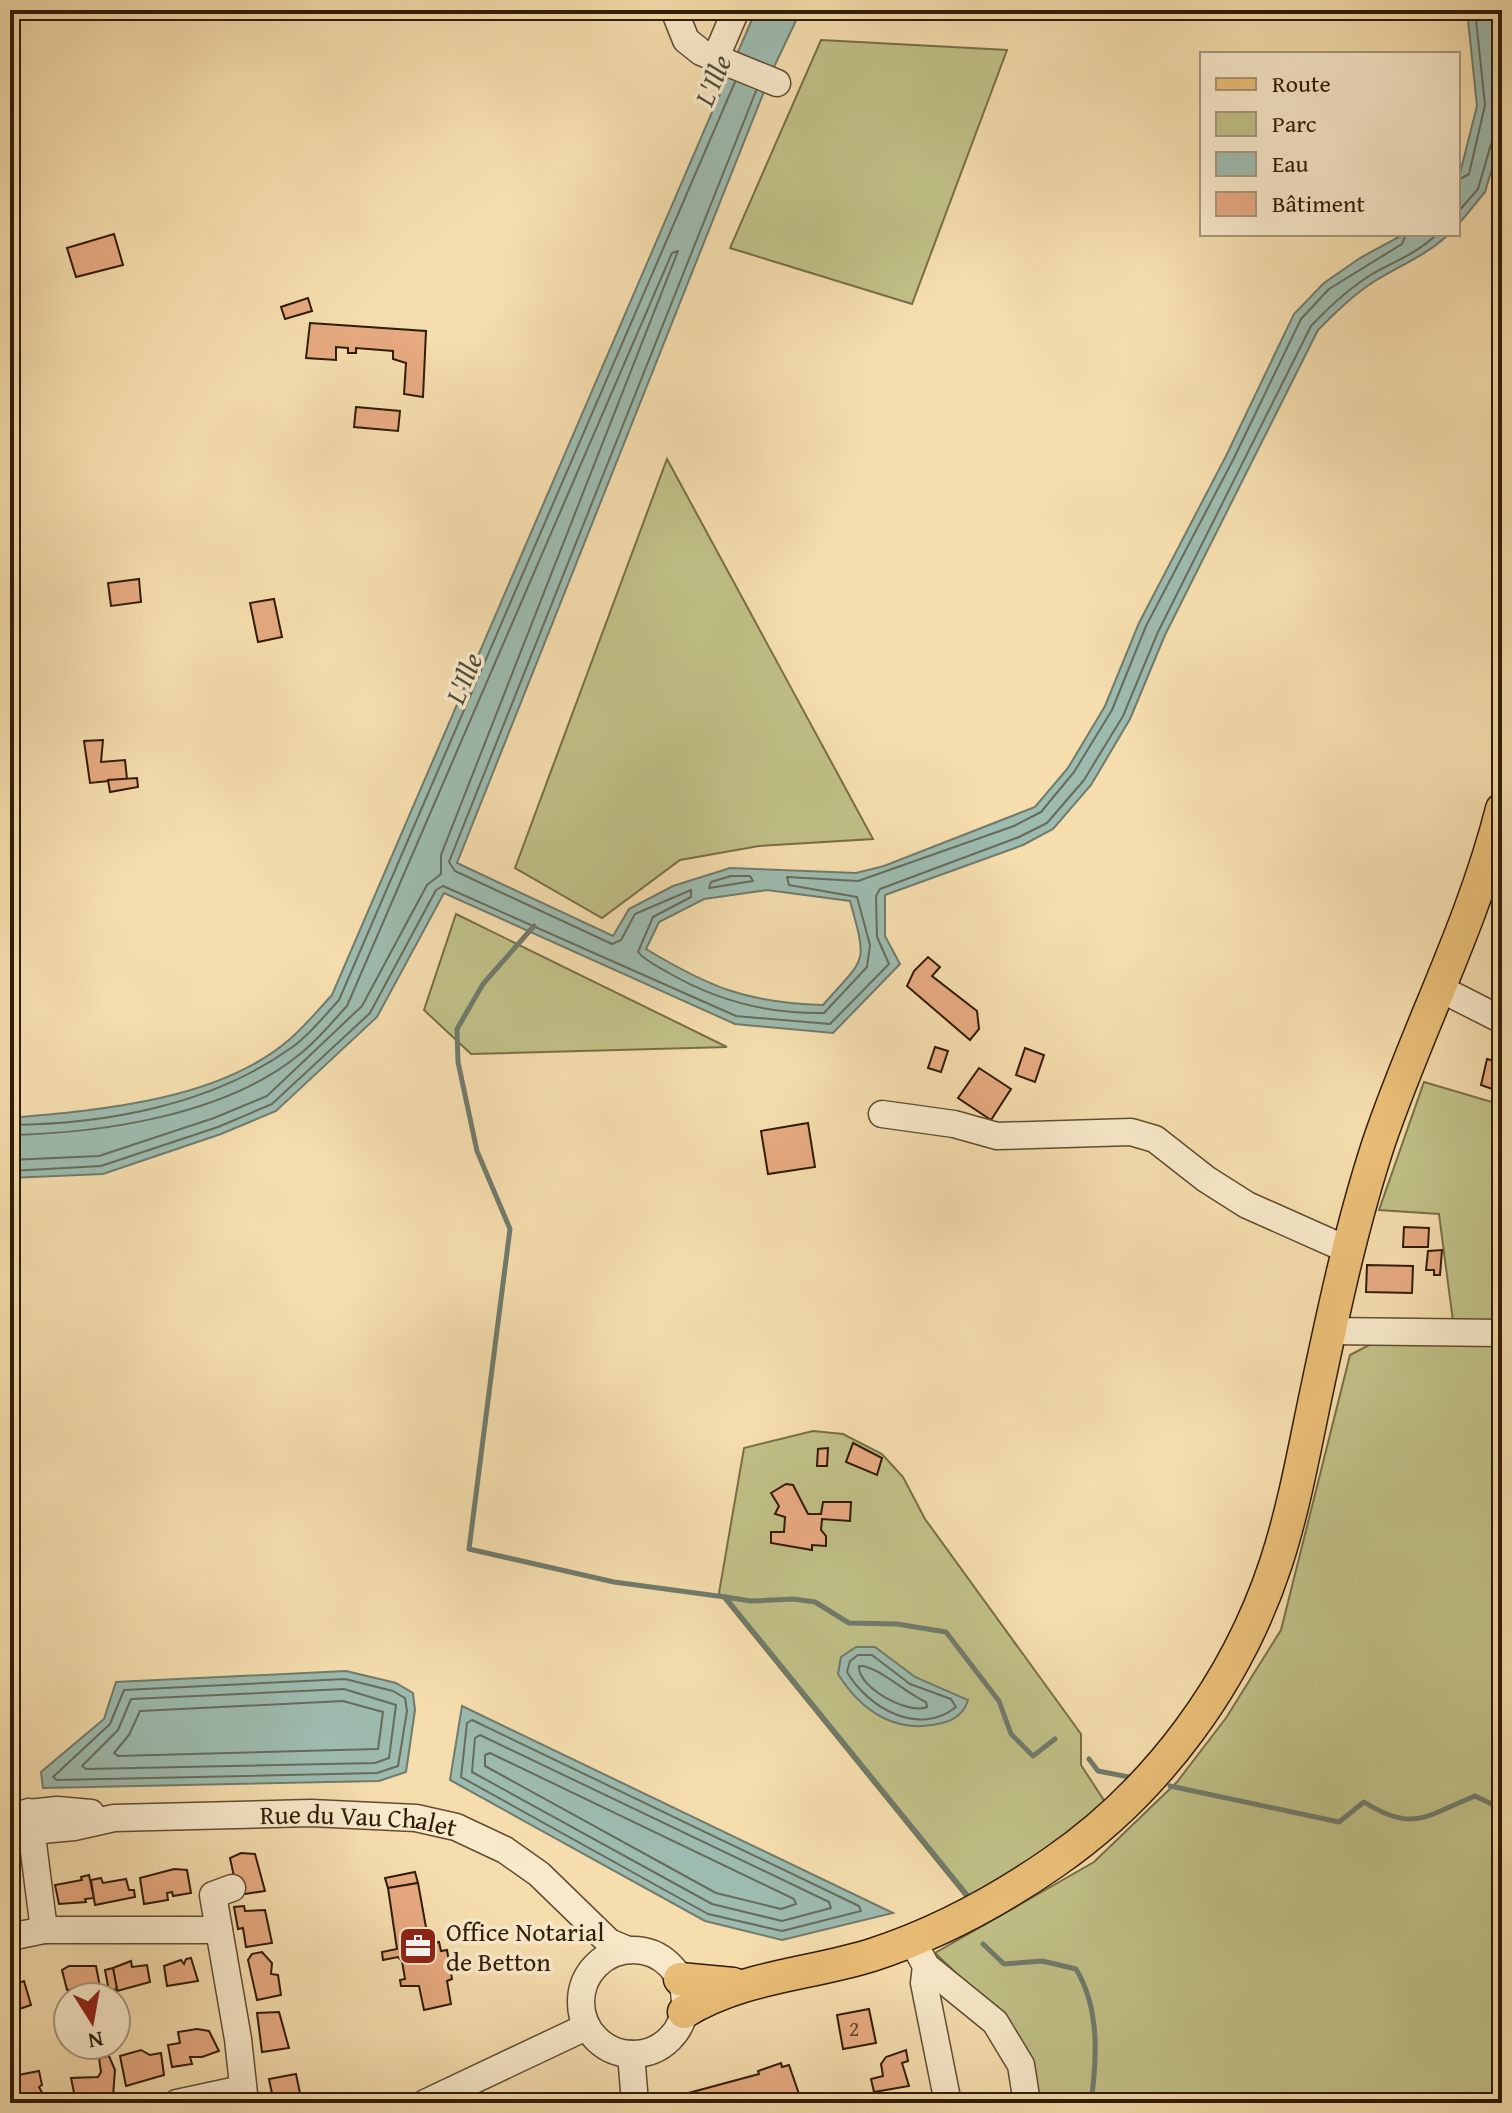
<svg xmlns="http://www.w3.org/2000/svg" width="1512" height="2113" viewBox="0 0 1512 2113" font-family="'Gentium Book Plus',serif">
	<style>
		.green { fill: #c0c087; stroke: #786e48; stroke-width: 2 }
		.water { fill: #9dbbaf; stroke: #717b6c; stroke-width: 2; fill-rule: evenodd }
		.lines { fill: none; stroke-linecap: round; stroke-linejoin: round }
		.shore { stroke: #666c5c; stroke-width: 2 }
		.stream { stroke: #717b6c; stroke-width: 5 }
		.building { fill: #e7aa81; stroke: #301c08; stroke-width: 2 }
		.minor-casing { stroke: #614c31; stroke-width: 29 }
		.major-casing { stroke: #301c08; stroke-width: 35 }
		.minor { stroke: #f8e9ca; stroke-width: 26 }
		.major { stroke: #eabe76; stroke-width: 32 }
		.labels { text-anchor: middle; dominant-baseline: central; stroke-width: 7; stroke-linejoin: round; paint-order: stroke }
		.number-label { font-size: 22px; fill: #5e4026 }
		.street-label { font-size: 26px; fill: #301c08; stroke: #f8e9ca }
		.poi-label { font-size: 26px; fill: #301c08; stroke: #f8e9ca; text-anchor: start }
		.water-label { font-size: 28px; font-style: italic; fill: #514c3a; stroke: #f8e9ca }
	</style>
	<rect width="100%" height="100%" fill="#f5ddad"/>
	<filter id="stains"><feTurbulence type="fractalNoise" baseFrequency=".0025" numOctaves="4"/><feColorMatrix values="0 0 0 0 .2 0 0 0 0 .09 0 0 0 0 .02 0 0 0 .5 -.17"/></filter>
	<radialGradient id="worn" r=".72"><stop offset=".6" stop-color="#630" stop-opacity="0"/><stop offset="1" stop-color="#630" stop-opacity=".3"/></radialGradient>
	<!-- green -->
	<g class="green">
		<polygon points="821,40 1007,50 912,304 730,248"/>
		<polygon points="667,459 873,839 759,846 680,860 602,918 515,868"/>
		<polygon points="456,914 727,1047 471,1054 424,1010"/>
		<polygon points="1424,1082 1502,1105 1502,2103 1035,2103 992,2007 935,1953 1094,1862 1177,1782 1226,1718 1281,1630 1350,1355 1369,1345 1456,1344 1439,1214 1379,1210"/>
		<polygon points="813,1431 843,1434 882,1454 903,1477 925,1519 1081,1734 1081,1765 1107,1805 1027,1869 969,1901 719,1593 744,1448"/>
	</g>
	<!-- water -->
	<g class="water">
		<path d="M756,10H801L773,69L457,863L613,936L629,909L673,886L730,868L856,873L884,866L1035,807L1068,768L1105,706L1139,623L1226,456L1294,314L1324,283L1360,258L1404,234H1449C1427,255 1401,265 1375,281C1353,295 1336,312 1318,330L1165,635L1130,719L1091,785L1053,829L1023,845L885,895V936L900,964L833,1033L735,1024L444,893L377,1017L276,1111L221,1134L103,1174L10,1178V1118C99,1110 219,1101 290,1039C305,1026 318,1010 332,995ZM767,890L850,901C868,966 866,956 823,1005C747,1003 709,987 646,949L659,922L704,899Z"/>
		<polygon points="1467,10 1496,10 1502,47 1502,126 1498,148 1485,192 1458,225 1458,181 1477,106"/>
		<path d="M856,1647H875L915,1677L968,1700C964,1713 955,1720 942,1723C897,1735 862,1712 838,1674L841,1657Z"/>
		<polygon points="346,1671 396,1683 413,1693 415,1710 406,1772 379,1781 43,1788 41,1772 104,1719 116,1682"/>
		<polygon points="462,1706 893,1913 782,1940 705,1921 450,1780"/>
	</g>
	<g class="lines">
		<!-- shore -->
		<g class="shore">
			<polyline points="1502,50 1492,53 1495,105 1492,125 1502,129"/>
			<path d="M756,91L449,862L455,871L612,944L621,940L635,914L691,890V897L653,917L638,952C645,961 659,967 669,973C717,1001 768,1014 824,1013L867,967L870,945L857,897L789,885L787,877L858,881L1014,826L1041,812L1074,772L1112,710L1146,626L1233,460L1301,319L1329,289L1402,244L1406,234"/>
			<polyline points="1458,180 1469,174 1485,105 1475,10"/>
			<polyline points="1458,212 1478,189 1491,144 1502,139"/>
			<polygon points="731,876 750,876 753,881 709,888 711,882"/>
			<path d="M10,1125C107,1124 211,1105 291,1048C309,1036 324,1016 339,1000L735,82"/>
			<path d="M10,1135C103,1133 226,1115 300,1054C317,1041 332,1022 347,1006L672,253L678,251L441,855V874L427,885L362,1006L267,1096L214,1118L99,1156L10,1160"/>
			<path d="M10,1171L101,1166L218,1127L272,1104L370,1013L436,890L443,886L736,1016L830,1024L889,964L877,937L876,896L880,889L1019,837L1047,823L1084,780L1123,716L1158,632L1311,326C1330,306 1350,287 1374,273C1396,261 1419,252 1437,234"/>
			<path d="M872,1655L910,1684L951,1699L956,1707C919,1737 868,1708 847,1672L850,1661L858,1655Z"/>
			<path d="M859,1666C875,1664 907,1694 926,1702L927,1707C908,1715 857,1687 859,1666Z"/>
			<polygon points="345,1679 393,1691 405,1698 407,1711 398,1766 377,1773 57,1780 53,1777 110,1724 124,1690"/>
			<polygon points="344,1689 396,1705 389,1758 375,1763 86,1769 82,1766 118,1730 131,1699"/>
			<polygon points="343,1701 383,1712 378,1749 118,1756 114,1753 129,1735 140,1711"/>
			<polygon points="472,1720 859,1906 861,1911 782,1931 708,1914 461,1777 467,1723"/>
			<polygon points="480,1735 829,1902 831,1908 782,1921 712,1904 472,1772 475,1738"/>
			<polygon points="490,1753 794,1899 796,1904 781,1909 716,1893 485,1766 485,1755"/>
		</g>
		<!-- stream -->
		<g class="stream">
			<polyline points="534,926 483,984 457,1029 458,1062 477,1151 510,1229 469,1549 614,1582 725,1597 968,1896"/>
			<polyline points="725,1597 751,1601 794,1599 815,1602 849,1623 897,1624 946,1632 999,1701 1011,1734 1033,1756 1055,1739"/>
			<polyline points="1089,1759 1098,1771 1134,1778"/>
			<path d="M1170,1786L1339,1822L1364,1802C1413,1833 1426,1816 1475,1796L1502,1809"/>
			<path d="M983,1944L1004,1964L1042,1961L1076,1969C1100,2009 1097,2058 1091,2103"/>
		</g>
	</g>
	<!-- building -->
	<g class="building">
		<polygon points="114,234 123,265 76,277 67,248"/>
		<polygon points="308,298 312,311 285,319 281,307"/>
		<polygon points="310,323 426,331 423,397 404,394 406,363 393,359 393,351 356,348 356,353 348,353 348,348 336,347 336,360 306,358"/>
		<polygon points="356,407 400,411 398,431 354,427"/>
		<polygon points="139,579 141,602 111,606 108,583"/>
		<polygon points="274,599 282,637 258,642 250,603"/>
		<polygon points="103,740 101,762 125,760 127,779 90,783 84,741"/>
		<polygon points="137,778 138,787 110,792 108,780"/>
		<polygon points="928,957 940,967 932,976 977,1011 979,1029 970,1040 907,986 914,971"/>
		<polygon points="935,1047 948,1051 941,1072 928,1068"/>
		<polygon points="1025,1048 1044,1055 1035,1082 1016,1075"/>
		<polygon points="1487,1059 1502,1063 1498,1091 1481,1085"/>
		<polygon points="979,1068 1011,1089 991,1120 958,1098"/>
		<polygon points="808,1123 815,1167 768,1174 761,1131"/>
		<polygon points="1404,1227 1429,1228 1428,1247 1403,1247"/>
		<polygon points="1442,1250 1440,1275 1434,1275 1434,1270 1426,1270 1428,1251"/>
		<polygon points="1367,1265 1413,1266 1412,1293 1366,1292"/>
		<polygon points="853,1443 882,1458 877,1475 846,1462"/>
		<polygon points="828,1448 827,1466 817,1466 818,1449"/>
		<polygon points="786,1484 793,1485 808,1514 821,1514 823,1502 851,1502 850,1521 822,1519 821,1530 826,1536 826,1546 812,1545 812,1550 771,1543 771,1532 784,1532 785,1517 775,1514 779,1506 771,1493"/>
		<polygon points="241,1853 255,1854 265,1891 238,1895 230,1858"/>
		<polygon points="174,1869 187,1870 191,1893 173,1896 172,1892 167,1893 168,1900 144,1904 140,1878"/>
		<polygon points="415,1872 418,1883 388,1888 385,1878"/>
		<polygon points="89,1875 94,1898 85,1899 86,1902 59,1904 55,1885 82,1880 81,1877"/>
		<polygon points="101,1878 103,1883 126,1879 129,1890 134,1890 135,1897 95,1905 91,1880"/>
		<polygon points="418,1883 429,1944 439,1942 441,1951 447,1950 452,1979 447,1981 451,2004 424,2010 419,1986 401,1986 400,1980 405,1979 402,1961 398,1957 383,1960 382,1952 397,1949 388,1888"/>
		<polygon points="244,1906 245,1911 265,1910 272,1943 246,1947 243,1928 238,1929 234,1907"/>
		<polygon points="262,1952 272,1963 271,1974 278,1975 281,1995 257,2000 248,1960 252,1954"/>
		<polygon points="191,1958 198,1981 167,1986 164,1966 181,1960 184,1964 186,1959"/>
		<polygon points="131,1961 132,1967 147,1965 150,1982 117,1991 113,1968"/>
		<polygon points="69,1966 96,1966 100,1987 67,1990 62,1970"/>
		<polygon points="113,1968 117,1989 109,1991 105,1970"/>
		<polygon points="24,1981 31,2005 10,2012 10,1986"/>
		<polygon points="869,2009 876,2043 843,2049 837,2015"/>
		<polygon points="279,2012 289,2048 262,2052 257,2013"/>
		<polygon points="197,2029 209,2031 219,2051 202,2057 190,2057 192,2064 172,2067 168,2045 180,2043 178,2032"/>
		<polygon points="141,2050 150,2055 161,2053 164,2075 126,2086 120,2056"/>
		<polygon points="906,2050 908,2061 902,2063 909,2086 874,2092 871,2079 883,2076 881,2064 886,2057"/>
		<polygon points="109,2056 115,2070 113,2096 92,2100 92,2103 76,2103 71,2078 98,2077 101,2072 99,2058"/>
		<polygon points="781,2063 782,2067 789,2065 799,2094 772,2103 684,2103 681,2095 759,2074 758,2071"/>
		<polygon points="39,2071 42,2085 39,2087 45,2098 33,2103 30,2096 26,2103 10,2103 10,2093 15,2092 13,2076"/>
		<polygon points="296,2074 302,2103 274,2103 269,2079"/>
	</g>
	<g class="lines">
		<!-- minor casing -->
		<g class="minor-casing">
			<g id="minor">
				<polyline points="674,10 686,40 701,52 777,83"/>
				<polyline points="716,57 736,10"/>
				<polyline points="1439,988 1502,1020"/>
				<polyline points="882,1114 954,1124 997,1136 1131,1132 1155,1139 1206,1179 1247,1205 1348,1250"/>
				<polyline points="1329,1331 1502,1333"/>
				<polyline points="29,1812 44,1930"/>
				<polyline points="10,1815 57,1810 91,1813"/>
				<path id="s1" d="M10,1833L74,1827L114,1818L311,1813L416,1818L456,1827L505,1850L539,1874L609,1942L628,1950"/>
				<polyline points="232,1888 213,1895 238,2039 245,2103"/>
				<polyline points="10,1937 44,1930 219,1930"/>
				<polyline points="912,1940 926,1966 995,2022 1021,2065 1027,2103"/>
				<circle cx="633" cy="2002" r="52"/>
				<polyline points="926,1966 924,1983 948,2103"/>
				<polyline points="631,2054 635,2103"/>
				<polyline points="177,2103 242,2089"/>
				<polyline points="425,2103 586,2027"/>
			</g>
		</g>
		<!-- major casing -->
		<g class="major-casing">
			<g id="major">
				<polyline points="680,1979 733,1984"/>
				<path d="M684,2012C743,1976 808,1975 872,1955C937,1934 998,1901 1054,1862C1157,1791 1237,1682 1276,1563C1294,1508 1304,1451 1316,1394C1334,1309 1352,1224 1379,1142C1417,1030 1473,924 1502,809"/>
			</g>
		</g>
		<!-- minor -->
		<use href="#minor" class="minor"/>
		<!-- major -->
		<use href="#major" class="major"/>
	</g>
	<!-- icons -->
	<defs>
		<g id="office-square" transform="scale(2)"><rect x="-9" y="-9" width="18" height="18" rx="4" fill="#8f2418" stroke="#f8e9ca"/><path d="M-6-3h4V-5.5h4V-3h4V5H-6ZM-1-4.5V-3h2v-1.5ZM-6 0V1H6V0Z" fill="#fff"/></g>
	</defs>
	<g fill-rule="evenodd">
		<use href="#office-square" x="418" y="1946"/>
	</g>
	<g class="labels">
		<!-- number labels -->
		<g class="number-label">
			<text x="854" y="2028">2</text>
		</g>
		<!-- street labels -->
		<g class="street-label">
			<text stroke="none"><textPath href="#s1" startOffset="350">Rue du Vau Chalet</textPath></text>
		</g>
		<!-- poi labels -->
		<g class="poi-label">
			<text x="446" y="1931">Office Notarial<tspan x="446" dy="30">de Betton</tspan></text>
		</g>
		<!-- water labels -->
		<g class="water-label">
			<text transform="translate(712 80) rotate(-67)">L'Ille</text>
			<text transform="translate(463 678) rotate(-67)">L'Ille</text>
		</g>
	</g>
	<!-- margin -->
	<rect width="1512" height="2113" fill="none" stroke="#f5ddad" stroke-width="40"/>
	<rect x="12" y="12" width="1488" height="2089" fill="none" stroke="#301c08" stroke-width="4"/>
	<rect x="20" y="20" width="1472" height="2073" fill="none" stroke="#301c08" stroke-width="2"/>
	<!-- legend -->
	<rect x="1200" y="52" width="260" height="184" fill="#f8e9ca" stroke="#a8977c" stroke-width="2"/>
	<rect x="1216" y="78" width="40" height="12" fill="#eabe76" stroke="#a8977c" stroke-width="2"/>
	<text x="1272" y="92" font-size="24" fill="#301c08">Route</text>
	<rect x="1216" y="112" width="40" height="24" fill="#c0c087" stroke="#a8977c" stroke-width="2"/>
	<text x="1272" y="132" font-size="24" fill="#301c08">Parc</text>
	<rect x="1216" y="152" width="40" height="24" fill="#9dbbaf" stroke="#a8977c" stroke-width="2"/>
	<text x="1272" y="172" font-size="24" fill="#301c08">Eau</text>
	<rect x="1216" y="192" width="40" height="24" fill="#e7aa81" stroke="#a8977c" stroke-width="2"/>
	<text x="1272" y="212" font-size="24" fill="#301c08">Bâtiment</text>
	<!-- north arrow -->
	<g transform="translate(92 2021) rotate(169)"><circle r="38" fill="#f8e9ca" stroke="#a8977c" stroke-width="2"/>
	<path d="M0-6L14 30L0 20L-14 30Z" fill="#8f2418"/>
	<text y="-12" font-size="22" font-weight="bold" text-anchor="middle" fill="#301c08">N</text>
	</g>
	<rect width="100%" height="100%" filter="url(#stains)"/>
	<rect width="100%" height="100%" fill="url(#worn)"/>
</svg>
